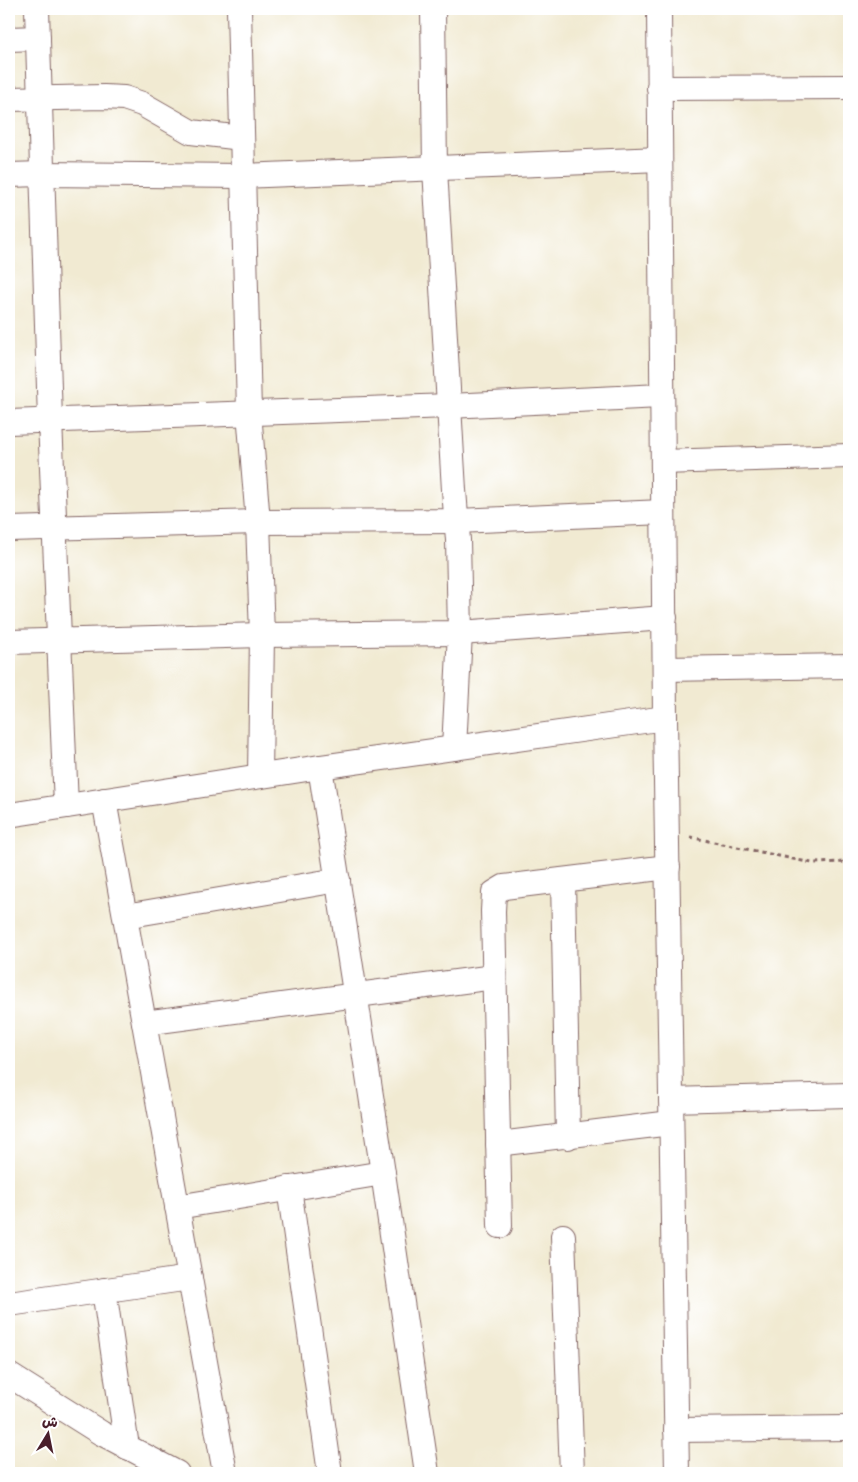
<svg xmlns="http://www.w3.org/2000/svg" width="858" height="1482" viewBox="0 0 858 1482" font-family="Kalam,'Playpen Sans Arabic',sans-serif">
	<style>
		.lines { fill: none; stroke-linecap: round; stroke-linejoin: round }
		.minor-casing { stroke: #846665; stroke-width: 26 }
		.path { stroke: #846665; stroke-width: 3; stroke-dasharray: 4 4; stroke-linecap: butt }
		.minor { stroke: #fff; stroke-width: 24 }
	</style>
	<rect width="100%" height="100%" fill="#fff"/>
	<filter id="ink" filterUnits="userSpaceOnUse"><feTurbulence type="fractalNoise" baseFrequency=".02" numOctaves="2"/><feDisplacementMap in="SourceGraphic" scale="10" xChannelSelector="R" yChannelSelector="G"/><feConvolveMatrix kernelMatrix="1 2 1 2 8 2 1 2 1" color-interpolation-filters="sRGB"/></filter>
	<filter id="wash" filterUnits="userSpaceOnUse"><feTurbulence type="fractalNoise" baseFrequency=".0096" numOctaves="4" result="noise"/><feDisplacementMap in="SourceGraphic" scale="20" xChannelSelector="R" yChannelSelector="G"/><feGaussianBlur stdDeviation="1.12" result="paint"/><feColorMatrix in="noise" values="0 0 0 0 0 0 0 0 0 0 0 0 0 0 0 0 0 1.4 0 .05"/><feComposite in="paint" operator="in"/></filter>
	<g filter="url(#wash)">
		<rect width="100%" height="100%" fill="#f1ead2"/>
	</g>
	<g filter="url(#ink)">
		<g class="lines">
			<!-- minor casing -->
			<g class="minor-casing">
				<g id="minor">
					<polyline points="37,9 50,420 66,806"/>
					<polyline points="239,9 249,412 258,522 262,635 260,776"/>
					<polyline points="433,9 435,169 454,490 458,540 460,633 454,748"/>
					<polyline points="659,9 665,718 677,1473"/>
					<polyline points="9,39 38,38"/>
					<polyline points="659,88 849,87"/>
					<polyline points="9,99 104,97 124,98 142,104 191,132 242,138"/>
					<polyline points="9,175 42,174 243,176 660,159"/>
					<polyline points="9,422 449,406 661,396"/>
					<polyline points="663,462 849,456"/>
					<polyline points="9,529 258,522 457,521 663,512"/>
					<polyline points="9,642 262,635 460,633 665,618"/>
					<polyline points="665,669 849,666"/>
					<polyline points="320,767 383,1173 427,1473"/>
					<polyline points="104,800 225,1473"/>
					<polyline points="9,815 320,767 665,718"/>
					<polyline points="563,880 568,1137"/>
					<polyline points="125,916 338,880"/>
					<polyline points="144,1023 494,977"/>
					<polyline points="671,1100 849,1095"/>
					<polyline points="498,1144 671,1123"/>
					<polyline points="289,1188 330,1473"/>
					<polyline points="177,1207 383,1173"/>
					<polyline points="500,1226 493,911 494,893 504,887 668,867"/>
					<polyline points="563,1236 572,1473"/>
					<polyline points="104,1290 127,1447"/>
					<polyline points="9,1304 190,1278"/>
					<polyline points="9,1375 101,1433 177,1473"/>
					<polyline points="676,1430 849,1428"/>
				</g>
			</g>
			<!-- path -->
			<polyline class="path" points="690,837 812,863 849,862"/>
			<!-- minor -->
			<use href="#minor" class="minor"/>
		</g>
	</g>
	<!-- margin -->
	<rect width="858" height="1482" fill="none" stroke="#fff" stroke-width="30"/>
	<!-- north arrow -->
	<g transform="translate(48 1434) rotate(10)" stroke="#ffffff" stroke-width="4" paint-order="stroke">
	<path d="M0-4L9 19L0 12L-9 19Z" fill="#4a1f2b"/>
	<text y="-8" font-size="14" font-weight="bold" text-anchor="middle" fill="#4a1f2b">ش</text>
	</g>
</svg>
